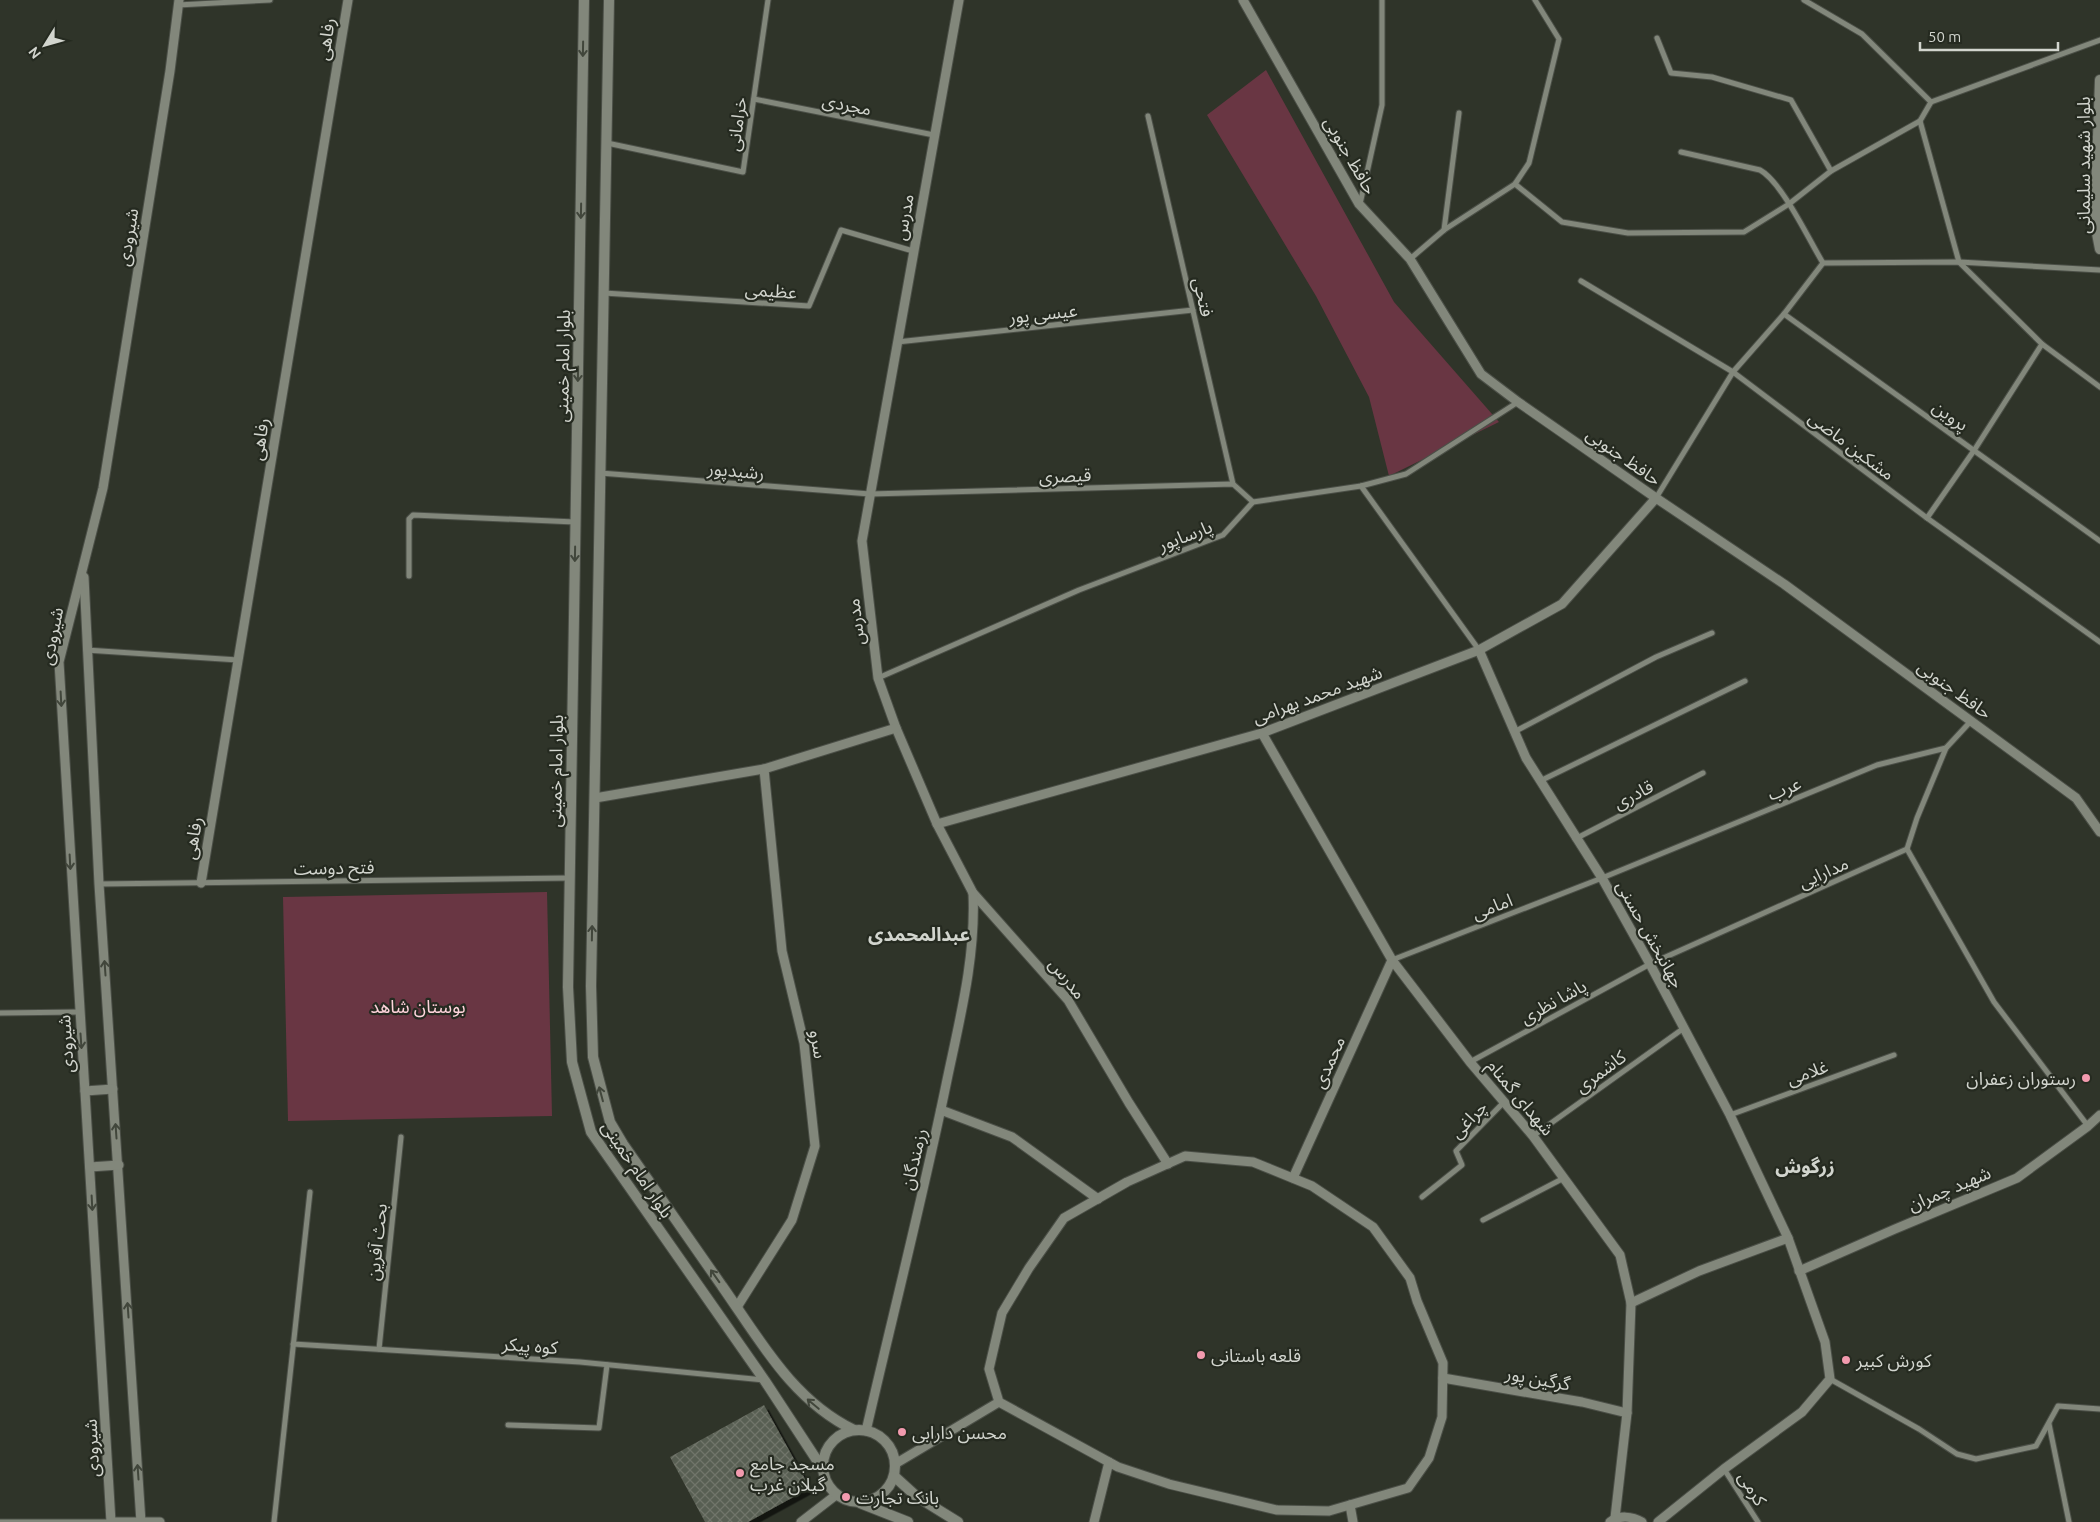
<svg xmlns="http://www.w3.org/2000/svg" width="2100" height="1522" viewBox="0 0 2100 1522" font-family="Ubuntu,'Noto Sans Arabic',sans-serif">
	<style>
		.green { fill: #693643 }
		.building { fill: url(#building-cross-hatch); filter: url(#shadow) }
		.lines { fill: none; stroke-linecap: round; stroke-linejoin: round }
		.minor-casing { stroke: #4b4f47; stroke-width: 7 }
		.tertiary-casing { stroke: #4b4f47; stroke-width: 11 }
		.secondary-casing { stroke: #4b4f47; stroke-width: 12 }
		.minor { stroke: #82877b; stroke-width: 5 }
		.tertiary { stroke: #82877b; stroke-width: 9 }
		.secondary { stroke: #82877b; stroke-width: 10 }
		.oneway { stroke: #41463b }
		.poi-dot { fill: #f29aae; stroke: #252a20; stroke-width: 2 }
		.labels { text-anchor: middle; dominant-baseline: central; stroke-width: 4.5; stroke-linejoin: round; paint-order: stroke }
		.street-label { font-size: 18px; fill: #d2d5ce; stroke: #252a20 }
		.park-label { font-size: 18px; fill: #ffd4dc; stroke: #252a20 }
		.poi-label { font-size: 18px; fill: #d2d5ce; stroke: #252a20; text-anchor: start }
		.neighbourhood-label { font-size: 19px; font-weight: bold; fill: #d2d5ce; stroke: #252a20 }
	</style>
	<defs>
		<pattern id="building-cross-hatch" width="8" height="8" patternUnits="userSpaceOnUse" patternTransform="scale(1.25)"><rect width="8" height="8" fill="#595e52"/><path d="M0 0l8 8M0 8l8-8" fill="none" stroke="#70746a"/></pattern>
		<filter id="shadow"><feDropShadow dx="4.5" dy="4.5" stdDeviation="0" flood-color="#0009"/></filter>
	</defs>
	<rect width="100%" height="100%" fill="#2f3429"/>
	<!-- green -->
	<g class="green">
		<polygon points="1266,70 1394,302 1499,422 1389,476 1369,397 1316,296 1207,115"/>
		<polygon points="547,892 552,1116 288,1121 283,897"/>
	</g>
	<!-- building -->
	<polygon class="building" points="764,1405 810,1488 748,1522 705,1522 670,1457"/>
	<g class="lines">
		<!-- minor casing -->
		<g class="minor-casing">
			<g id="minor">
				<polyline points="1804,0 1862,34 1931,102"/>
				<polyline points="178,5 270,0"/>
				<polyline points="1657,38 1671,73 1712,77 1791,100 1831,171"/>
				<polyline points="754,99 934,135"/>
				<polyline points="1148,116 1233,484"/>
				<polyline points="1920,121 1959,262 2042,344"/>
				<polyline points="607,143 743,172 768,0"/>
				<path d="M1681,152L1760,170C1782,182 1809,240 1823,263"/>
				<polyline points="1515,184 1562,222 1628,233 1744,232 1789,204 1831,171 1920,121 1931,102 2100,40"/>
				<polyline points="1360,204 1382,105 1382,0"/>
				<polyline points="1444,230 1459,113"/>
				<polyline points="1410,259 1444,230 1515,184 1529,163 1559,39 1535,0"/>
				<polyline points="1581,281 1733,372 1927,518 2100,642"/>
				<polyline points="604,293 809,306 841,230 913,251"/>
				<polyline points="1784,314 2100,541"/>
				<polyline points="897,342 1193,310"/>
				<polyline points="600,473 870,494 1233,484 1253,502"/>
				<polyline points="1361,486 1479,650"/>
				<polyline points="1656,498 1733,372 1784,314 1823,263 1959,262 2100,270"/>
				<polyline points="1927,518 1975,449 2042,344 2100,387"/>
				<polyline points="409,576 409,519 413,515 575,522"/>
				<polyline points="86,650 238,660"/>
				<polyline points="878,678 1079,590 1223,535 1253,502 1361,486 1406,474 1518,402"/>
				<polyline points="1514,732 1656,657 1712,633"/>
				<polyline points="1540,781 1745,681"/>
				<polyline points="1575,839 1703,773"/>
				<polyline points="1907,849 1994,1002 2088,1126"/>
				<polyline points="99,884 570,878"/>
				<polyline points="1392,960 1602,878 1877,765 1946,748 1971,721"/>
				<polyline points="0,1013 79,1012"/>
				<polyline points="1470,1062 1650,964 1907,849 1917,818 1946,748"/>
				<polyline points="1730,1115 1894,1055"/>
				<polyline points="1533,1136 1684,1028"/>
				<polyline points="1422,1197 1462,1165 1456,1151 1504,1102"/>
				<polyline points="1483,1220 1564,1178"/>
				<polyline points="293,1344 580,1362 764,1380"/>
				<polyline points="379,1349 401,1137"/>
				<polyline points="1830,1379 1919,1429 1957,1454 1976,1459 2036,1446 2058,1406 2100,1409"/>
				<polyline points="2049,1424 2069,1522"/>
				<polyline points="508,1425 599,1428 607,1365"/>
				<polyline points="1724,1469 1758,1522"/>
				<polyline points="0,1522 111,1522"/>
				<polyline points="274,1522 310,1192"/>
			</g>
		</g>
		<!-- tertiary casing -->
		<g class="tertiary-casing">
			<g id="tertiary">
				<polyline points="959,0 862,541 878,678 896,728 937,824 973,893 1068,1000 1129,1103 1168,1164"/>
				<polyline points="1243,0 1359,204 1410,259 1481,374 1518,402 1656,498 1784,584 2076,798 2100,832"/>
				<polyline points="84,577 99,884 141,1522"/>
				<polyline points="1479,650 1526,758 1602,878 1650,964 1730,1115 1788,1238 1825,1342 1830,1379 1802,1412 1724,1469 1658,1522"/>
				<polyline points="1262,733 1392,960 1470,1062 1533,1136 1620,1255 1631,1303 1627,1413 1615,1518"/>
				<polyline points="595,798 764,769 896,728"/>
				<polyline points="937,824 1262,733 1479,650 1562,604 1656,498"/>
				<polyline points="201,883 348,0"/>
				<polyline points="85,1091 113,1089"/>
				<polyline points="941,1110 1012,1137 1098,1199"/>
				<polyline points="90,1167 119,1165"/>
				<polyline points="1293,1178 1392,960"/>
				<polyline points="1799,1271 1895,1229 2017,1178 2088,1126 2100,1115"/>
				<polyline points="1631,1303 1699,1271 1788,1238"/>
				<polyline points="737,1307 792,1220 815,1146 804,1043 782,951 764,769"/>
				<polyline points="1443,1378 1582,1402 1627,1413"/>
				<path d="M866,1431C893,1314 923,1197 947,1080C960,1018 976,956 973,893"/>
				<polyline points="895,1464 999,1402 1118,1467 1169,1484 1277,1510 1329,1511 1408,1488 1429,1458 1442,1417 1443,1363 1417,1301 1410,1278 1373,1227 1312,1186 1253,1162 1185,1156 1127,1182 1064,1218 1029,1268 1002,1313 989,1369 999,1402"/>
				<polyline points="1350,1505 1353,1522"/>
				<polyline points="111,1522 59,662 103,488 170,71 179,0"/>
				<polyline points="111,1522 160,1522"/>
				<polyline points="801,1522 836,1495"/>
				<polyline points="1094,1522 1109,1462"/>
				<path d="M1610,1522C1619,1515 1632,1516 1642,1522"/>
			</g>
		</g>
		<!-- secondary casing -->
		<g class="secondary-casing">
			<g id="secondary">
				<polyline points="584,0 568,987 572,1062 591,1132 765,1381 822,1468"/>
				<path d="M609,0L591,986L593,1057L610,1122L623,1144C656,1192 689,1239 722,1286C760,1340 792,1400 854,1430"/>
				<polyline points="2100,80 2095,223 2100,249"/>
				<circle cx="859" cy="1466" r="36"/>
				<polyline points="894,1476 916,1496 958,1522"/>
				<polyline points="860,1503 908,1522"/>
			</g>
		</g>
		<!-- minor -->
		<use href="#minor" class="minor"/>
		<!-- tertiary -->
		<use href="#tertiary" class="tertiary"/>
		<!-- secondary -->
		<use href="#secondary" class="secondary"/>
	</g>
	<!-- one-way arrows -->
	<defs><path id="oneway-shaft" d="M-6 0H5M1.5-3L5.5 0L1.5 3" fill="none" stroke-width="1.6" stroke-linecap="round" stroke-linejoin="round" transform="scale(1.25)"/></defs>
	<g class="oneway">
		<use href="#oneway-shaft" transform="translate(583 49) rotate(91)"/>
		<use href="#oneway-shaft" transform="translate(581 211) rotate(91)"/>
		<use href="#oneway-shaft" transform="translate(578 374) rotate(91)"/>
		<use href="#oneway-shaft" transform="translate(575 554) rotate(91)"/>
		<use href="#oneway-shaft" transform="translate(61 699) rotate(87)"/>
		<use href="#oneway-shaft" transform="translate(70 862) rotate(87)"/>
		<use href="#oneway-shaft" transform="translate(592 933) rotate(-89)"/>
		<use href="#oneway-shaft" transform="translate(105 968) rotate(-94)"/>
		<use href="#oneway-shaft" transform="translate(81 1041) rotate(86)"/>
		<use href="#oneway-shaft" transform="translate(601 1094) rotate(-105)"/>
		<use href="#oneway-shaft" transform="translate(116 1131) rotate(-94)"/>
		<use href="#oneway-shaft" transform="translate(92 1203) rotate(87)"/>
		<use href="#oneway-shaft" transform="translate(715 1276) rotate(-125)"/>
		<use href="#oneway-shaft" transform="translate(128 1310) rotate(-94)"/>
		<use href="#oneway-shaft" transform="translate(813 1404) rotate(-140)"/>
		<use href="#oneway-shaft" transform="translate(138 1472) rotate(-94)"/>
	</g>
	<!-- markers -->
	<g class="poi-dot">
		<circle cx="2086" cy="1078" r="5"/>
		<circle cx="1201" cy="1355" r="5"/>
		<circle cx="1846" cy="1360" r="5"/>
		<circle cx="902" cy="1432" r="5"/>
		<circle cx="740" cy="1473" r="5"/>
		<circle cx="846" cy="1497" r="5"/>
	</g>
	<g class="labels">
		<!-- street labels -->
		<g class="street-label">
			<text transform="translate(325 39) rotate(-81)">رفاهی</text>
			<text transform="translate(847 104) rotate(11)">مجردی</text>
			<text transform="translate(736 124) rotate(-82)">خرامانی</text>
			<text transform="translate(1351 155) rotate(60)">حافظ جنوبی</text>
			<text transform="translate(2083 165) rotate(-90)">بلوار شهید سلیمانی</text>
			<text transform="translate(903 217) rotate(-80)">مدرس</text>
			<text transform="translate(127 237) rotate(-81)">شیرودی</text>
			<text transform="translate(771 290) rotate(4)">عظیمی</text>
			<text transform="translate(1204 297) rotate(77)">فتحی</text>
			<text transform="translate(1043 313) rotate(-6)">عیسی پور</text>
			<text transform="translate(562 366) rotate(-89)">بلوار امام خمینی</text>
			<text transform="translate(1951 415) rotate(35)">پروین</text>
			<text transform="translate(259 439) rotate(-81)">رفاهی</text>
			<text transform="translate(1852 445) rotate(37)">مشکین ماضی</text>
			<text transform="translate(1624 456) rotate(35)">حافظ جنوبی</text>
			<text transform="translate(736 470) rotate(5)">رشیدپور</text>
			<text transform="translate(1065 475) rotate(-2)">قیصری</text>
			<text transform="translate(1185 535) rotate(-21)">پارساپور</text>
			<text transform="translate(855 622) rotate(-97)">مدرس</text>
			<text transform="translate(51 636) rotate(-79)">شیرودی</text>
			<text transform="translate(1955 689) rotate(36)">حافظ جنوبی</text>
			<text transform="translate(1317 694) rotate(-20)">شهید محمد بهرامی</text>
			<text transform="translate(555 771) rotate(-89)">بلوار امام خمینی</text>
			<text transform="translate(1784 788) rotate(-22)">عرب</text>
			<text transform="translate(1633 794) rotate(-27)">قادری</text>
			<text transform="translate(192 838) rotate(-80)">رفاهی</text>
			<text transform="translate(334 867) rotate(-1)">فتح دوست</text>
			<text transform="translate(1823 872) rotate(-24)">مدارایی</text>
			<text transform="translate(1492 906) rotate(-21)">امامی</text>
			<text transform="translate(1651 934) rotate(61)">جهانبخش حسنی</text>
			<text transform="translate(1068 978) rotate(51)">مدرس</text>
			<text transform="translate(1553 1001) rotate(-29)">پاشا نظری</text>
			<text transform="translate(65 1044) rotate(-94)">شیرودی</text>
			<text transform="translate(819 1044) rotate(81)">سرو</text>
			<text transform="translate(1328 1062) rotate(-66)">محمدی</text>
			<text transform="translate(1600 1071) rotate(-36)">کاشمری</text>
			<text transform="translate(1807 1072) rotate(-20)">غلامی</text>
			<text transform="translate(1521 1097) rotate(50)">شهدای گمنام</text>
			<text transform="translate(1468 1119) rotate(-46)">چراغی</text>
			<text transform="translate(913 1159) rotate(-77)">رزمندگان</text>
			<text transform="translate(638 1169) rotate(56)">بلوار امام خمینی</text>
			<text transform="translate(1949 1188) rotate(-23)">شهید چمران</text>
			<text transform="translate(376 1242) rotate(-84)">بحث آفرین</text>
			<text transform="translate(530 1345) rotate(4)">کوه پیکر</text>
			<text transform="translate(1538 1378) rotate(10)">گرگین پور</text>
			<text transform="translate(91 1448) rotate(-93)">شیرودی</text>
			<text transform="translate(1753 1488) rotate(58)">کرمی</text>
		</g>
		<!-- park labels -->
		<g class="park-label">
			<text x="418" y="1006">بوستان شاهد</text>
		</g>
		<!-- poi labels -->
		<g class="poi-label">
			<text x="2076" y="1078" text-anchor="end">رستوران زعفران</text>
			<text x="1211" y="1355">قلعه باستانی</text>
			<text x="1856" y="1360">کورش کبیر</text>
			<text x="912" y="1432">محسن دارابی</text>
			<text x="750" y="1463">مسجد جامع<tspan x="750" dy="21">گیلان غرب</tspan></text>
			<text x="856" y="1497">بانک تجارت</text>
		</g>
		<!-- neighbourhood labels -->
		<g class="neighbourhood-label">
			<text x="919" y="934">عبدالمحمدی</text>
			<text x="1805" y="1166">زرگوش</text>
		</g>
	</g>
	<!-- north arrow -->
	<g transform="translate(45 45) rotate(233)" stroke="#252a20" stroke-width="4" paint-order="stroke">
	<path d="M0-4L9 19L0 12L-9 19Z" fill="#d2d5ce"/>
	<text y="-8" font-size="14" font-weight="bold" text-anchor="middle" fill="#d2d5ce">N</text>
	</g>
	<!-- scale -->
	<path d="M1920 42v8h138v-8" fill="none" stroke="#d2d5ce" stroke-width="2.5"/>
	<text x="1928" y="42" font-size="15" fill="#d2d5ce" stroke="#252a20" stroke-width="4" paint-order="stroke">50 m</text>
</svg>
